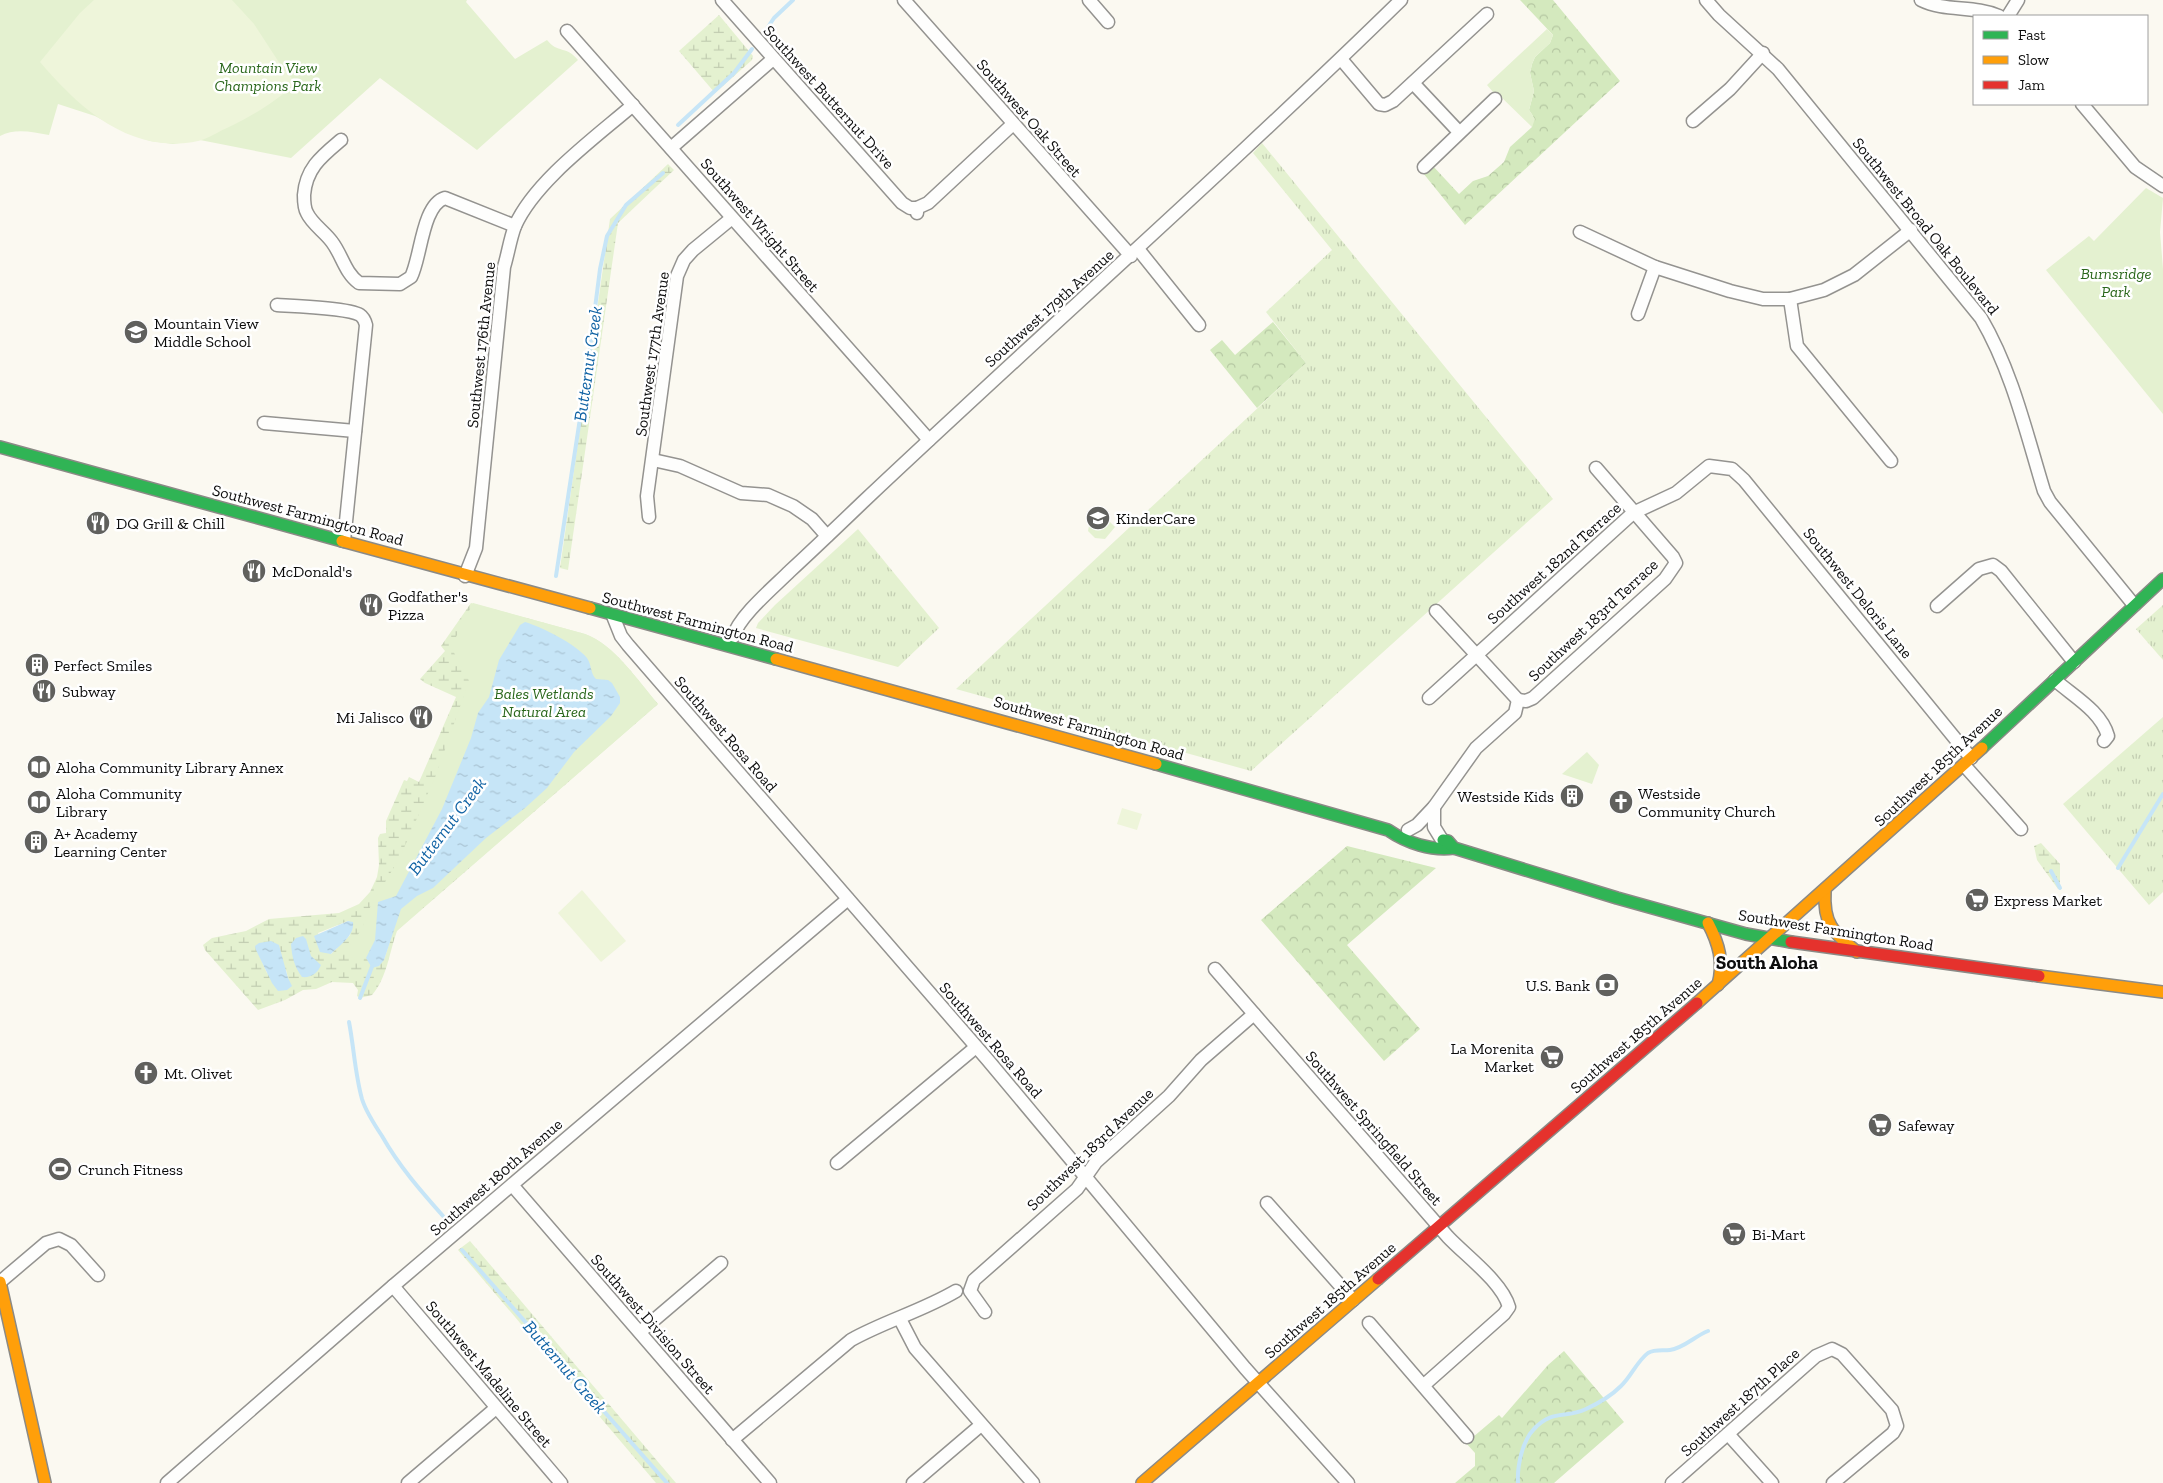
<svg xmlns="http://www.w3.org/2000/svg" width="2163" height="1483" viewBox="0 0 2163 1483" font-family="'Zilla Slab',serif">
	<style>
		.grass { fill: url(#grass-tufts) }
		.forest { fill: url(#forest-crowns) }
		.wetland { fill: url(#wetland-marsh); fill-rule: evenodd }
		.park { fill: #e4f1d0 }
		.pitch { fill: #eef5da }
		.water { fill: url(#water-ripples) }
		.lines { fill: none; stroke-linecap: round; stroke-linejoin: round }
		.stream { stroke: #c6e5f7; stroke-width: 4 }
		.street-casing { stroke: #949390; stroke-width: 15 }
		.fast-casing { stroke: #8b8a86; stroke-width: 14 }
		.slow-casing { stroke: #8b8a86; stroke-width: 14 }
		.jam-casing { stroke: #8b8a86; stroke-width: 14 }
		.street { stroke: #fefefd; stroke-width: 12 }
		.fast { stroke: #30b455; stroke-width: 11 }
		.slow { stroke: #ff9f0a; stroke-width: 11 }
		.jam { stroke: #e5322d; stroke-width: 11 }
		.labels { text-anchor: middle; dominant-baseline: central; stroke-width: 5; stroke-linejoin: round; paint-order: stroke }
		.park-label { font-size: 16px; font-style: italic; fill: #2a671b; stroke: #fff }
		.street-label { font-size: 16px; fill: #0d0d0d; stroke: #fff }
		.poi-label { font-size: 16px; fill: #0d0d0d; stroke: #fff; text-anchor: start }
		.water-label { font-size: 18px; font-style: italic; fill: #1163a4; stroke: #fff }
		.quarter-label { font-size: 19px; font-weight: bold; fill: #0d0d0d; stroke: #fff }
	</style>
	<defs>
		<pattern id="grass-tufts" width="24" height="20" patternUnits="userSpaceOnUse" patternTransform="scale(1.25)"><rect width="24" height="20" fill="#e4f1d0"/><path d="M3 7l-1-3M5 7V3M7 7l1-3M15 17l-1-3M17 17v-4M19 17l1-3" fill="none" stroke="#c2cdb1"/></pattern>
		<pattern id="forest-crowns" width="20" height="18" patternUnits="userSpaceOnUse" patternTransform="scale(1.25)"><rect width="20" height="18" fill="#d4e9be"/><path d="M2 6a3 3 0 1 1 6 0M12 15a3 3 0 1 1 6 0" fill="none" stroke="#b5c7a2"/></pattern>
		<pattern id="wetland-marsh" width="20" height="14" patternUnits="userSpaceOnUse" patternTransform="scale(1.25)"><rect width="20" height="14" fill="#e4f1d0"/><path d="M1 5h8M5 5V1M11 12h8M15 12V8" fill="none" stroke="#c2cdb1"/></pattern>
		<pattern id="water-ripples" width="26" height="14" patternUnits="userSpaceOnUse" patternTransform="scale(1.25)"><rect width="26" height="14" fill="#c6e5f7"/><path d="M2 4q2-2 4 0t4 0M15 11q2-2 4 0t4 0" fill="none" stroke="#a9c3d3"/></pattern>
	</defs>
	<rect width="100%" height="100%" fill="#fbf9f1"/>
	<!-- grass -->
	<g class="grass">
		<polygon points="1262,143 1553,499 1251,771 956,689 1306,363 1266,312 1332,250 1253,153"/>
		<polygon points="858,529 939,628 898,667 756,628 758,623 775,605"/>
		<polygon points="2163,605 2163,660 2136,629"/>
		<polygon points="2163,717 2163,892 2149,905 2063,804"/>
	</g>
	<!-- forest -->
	<g class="forest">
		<polygon points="1520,0 1553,0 1620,81 1465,225 1423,173 1432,165 1459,194 1473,181 1488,176 1504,162 1510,147 1532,127 1533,116 1529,110 1534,91 1530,73 1532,64 1535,57 1550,43 1553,35"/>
		<polygon points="1273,322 1306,363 1257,408 1210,350 1222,340 1235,355"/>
		<polygon points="1347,846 1436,868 1347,945 1420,1029 1384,1061 1261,920"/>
		<polygon points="1564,1351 1624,1422 1554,1483 1455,1483 1475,1466 1475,1453 1466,1443 1499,1415 1502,1418 1548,1365"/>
	</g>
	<!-- wetland -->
	<g class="wetland">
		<polygon points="719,15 753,56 752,60 715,93 679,51"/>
		<polygon points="668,164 674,170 618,223 568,570 560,568 610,219"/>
		<path d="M471,603L585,634C614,644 638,681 658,704L397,931C389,953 387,978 372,995L360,998L357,996L358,990L353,983L332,982L316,989L303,990L285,1000L258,1010L205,950L203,945L212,938L246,931L269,919L339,913L359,904L370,892L377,877L379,865L378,838L380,834L386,833V821L404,780L407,781L409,777L419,782L456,697L425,683L420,679L445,651L441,646ZM348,921L350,935L331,954L318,933ZM394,928L384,960L375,940ZM259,955L286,970L288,978L267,973Z"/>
		<polygon points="2041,843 2060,864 2060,887 2058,889 2037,860 2034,846"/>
		<polygon points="470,1241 676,1483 656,1483 458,1250"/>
	</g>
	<!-- park -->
	<g class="park">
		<path d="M0,0H467L466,2L515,59L547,40C558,54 566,45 578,60L477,150L380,78L291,158L200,140L173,144L150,141L127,133L95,116L58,104L49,135C32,132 15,128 0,136Z"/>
		<polygon points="1547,29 1553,35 1550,43 1535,57 1532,64 1530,73 1534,91 1529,110 1535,119 1532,127 1497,93 1464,124 1462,122 1493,92 1487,85"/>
		<polygon points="2146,188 2163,198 2160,232 2163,269 2163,414 2046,270 2089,236 2094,241"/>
		<polygon points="1099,511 1115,527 1105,539 1095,538 1088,531 1090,520"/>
		<path d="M473,603L585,634C614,644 638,681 658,704L358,964L346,951L362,929L369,909L400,857L436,775L469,681L451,647Z"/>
		<polygon points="1587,752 1599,765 1592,784 1562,774"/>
	</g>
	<!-- pitch -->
	<g class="pitch">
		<path d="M94,0H232L254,24L282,67L296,83C275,102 254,115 229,127C219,131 208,139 198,141C131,155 80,109 40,62L80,13Z"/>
		<polygon points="1122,808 1142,814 1137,830 1117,824"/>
		<polygon points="582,890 626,941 601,962 558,913"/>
	</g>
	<!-- water -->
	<g class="water">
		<path d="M525,622C542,627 576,644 587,658C592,665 590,673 596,679L608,680L612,683L620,697V703L611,716L574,752L547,788L525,808L486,838L433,888L417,896L401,909L384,960L379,966L372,968L366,958L375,940L378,902L396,896L442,809L471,738L478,713L489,697L499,660L520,625Z"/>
		<path d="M348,921L353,922C355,935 340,945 331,954L320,952L314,936Z"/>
		<path d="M303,936L306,939L311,956L321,965C318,973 311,978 302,977C294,966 292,957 291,944L296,938Z"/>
		<polygon points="271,941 279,945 288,978 292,986 287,990 278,991 272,983 256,950 255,946 259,943"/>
	</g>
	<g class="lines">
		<!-- stream -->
		<g class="stream">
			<polyline points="764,33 774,18 793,0"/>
			<polyline points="678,125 734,73 752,49"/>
			<polyline points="556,576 586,379 600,269 607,236 626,205 663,173"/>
			<polyline points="2118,868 2163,794"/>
			<polyline points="2051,871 2060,888"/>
			<polyline points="360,998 373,964"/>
			<path d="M349,1022C354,1048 355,1074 362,1099C366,1112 374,1124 382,1136C399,1166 420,1190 443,1216"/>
			<polyline points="462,1250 667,1483"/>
			<path d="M1518,1483C1517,1467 1522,1441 1534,1429C1553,1409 1565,1419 1586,1409C1597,1404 1612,1395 1621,1386C1631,1377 1637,1361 1648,1353C1655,1349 1663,1351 1670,1350C1684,1348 1695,1336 1708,1331"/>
		</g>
		<!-- street casing -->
		<g class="street-casing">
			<g id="street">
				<polyline points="722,0 902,203 910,208 917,208"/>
				<polyline points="904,0 1131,256"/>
				<polyline points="1089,0 1108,22"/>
				<path d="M1706,0L1719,15L1778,69L1981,318C2012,371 2026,432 2044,491L2050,502L2134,605"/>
				<path d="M1921,0C1945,12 1974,5 1999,16"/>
				<polyline points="2008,16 2018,0"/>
				<polyline points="567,31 929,440"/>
				<polyline points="1341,59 1379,104 1385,105 1393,101 1487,14"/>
				<polyline points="1413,83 1459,132"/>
				<polyline points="2082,104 2135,167 2163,186"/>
				<polyline points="1693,121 1730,89 1763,53"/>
				<path d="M341,140C322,156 306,168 304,195C304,201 304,208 307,213C312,224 325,232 332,242C342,255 345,273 359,283L400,284L411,277C421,258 422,205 445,198L515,226"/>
				<polyline points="671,148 773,59"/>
				<polyline points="1424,167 1495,99"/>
				<polyline points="917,213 917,208 928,203 1013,124"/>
				<polyline points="1580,232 1655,267 1730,291 1763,299 1790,299 1824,290 1854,275 1911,230"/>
				<polyline points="1138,249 1199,325"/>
				<polyline points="1790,299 1797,346 1891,461"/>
				<path d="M277,305C293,306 349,308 360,315C363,317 365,321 366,325L344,541"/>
				<polyline points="1638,314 1655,267"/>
				<polyline points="264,423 355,431"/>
				<polyline points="653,460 680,466 741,493 768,495 793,506 812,519 827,536"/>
				<polyline points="649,517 647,496 677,276 684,260 693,250 732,218"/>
				<path d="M465,576L476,548L504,267C508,254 510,239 515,226C535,181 596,137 633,105"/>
				<polyline points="1937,606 1979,569 1993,565 2001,571 2074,662"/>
				<polyline points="1436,611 1518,700"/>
				<polyline points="613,616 621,636 628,645 987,1059 1245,1368 1348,1483"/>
				<path d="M733,637C739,616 774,587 790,571C815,548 840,524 864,501C1042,333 1226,171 1401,0"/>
				<path d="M2055,680C2073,696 2101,711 2108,736L2104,741"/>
				<polyline points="1429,698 1633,513 1676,493 1709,466 1732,469 1744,480 1971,758"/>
				<polyline points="1964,765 2021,829"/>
				<polyline points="1434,807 1434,827 1442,840"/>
				<polyline points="1408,830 1417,825 1434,807 1476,748 1515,713 1518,700 1526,701 1533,698 1665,579 1676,563 1673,557 1596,468"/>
				<path d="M1215,969L1448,1237C1466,1256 1502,1282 1509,1307L1504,1314L1424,1385"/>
				<polyline points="837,1163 976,1047"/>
				<polyline points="512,1185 770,1483"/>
				<polyline points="1267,1203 1353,1300"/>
				<polyline points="0,1282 46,1243 59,1239 71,1245 98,1275"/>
				<polyline points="393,1286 561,1483"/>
				<polyline points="985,1312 970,1291 974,1280 1077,1189 1096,1162 1169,1096 1201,1060 1254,1014"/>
				<polyline points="900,1319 915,1348 1033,1483"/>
				<polyline points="1369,1323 1467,1437"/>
				<polyline points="640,1332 721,1263"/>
				<polyline points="1728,1434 1772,1483"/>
				<path d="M732,1440L851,1340C885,1321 922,1311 956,1291"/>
				<polyline points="167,1483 393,1286 848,899"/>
				<polyline points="408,1483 496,1408"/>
				<polyline points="913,1483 981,1425"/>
				<polyline points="1672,1483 1816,1356 1832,1349 1842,1354 1892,1410 1897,1426 1893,1433 1833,1483"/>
			</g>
		</g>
		<!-- fast casing -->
		<g class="fast-casing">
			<g id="fast">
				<polyline points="0,447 342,541"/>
				<polyline points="590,608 776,659"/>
				<polyline points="1982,748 2163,579"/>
				<path d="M1156,764L1388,830C1407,843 1431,851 1454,848"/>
				<polyline points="1443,840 1448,841 1454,848 1617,898 1746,934 1791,942"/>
			</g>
		</g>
		<!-- slow casing -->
		<g class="slow-casing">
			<g id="slow">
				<polyline points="342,541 590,608"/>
				<polyline points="776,659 1156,764"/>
				<path d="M1825,891C1823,924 1833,932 1857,952"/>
				<path d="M1708,923C1719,944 1724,962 1718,985"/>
				<polyline points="2039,976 2163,992"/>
				<polyline points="1697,1003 1982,748"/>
				<polyline points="0,1282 45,1483"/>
				<polyline points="1142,1483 1378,1279"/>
			</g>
		</g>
		<!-- jam casing -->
		<g class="jam-casing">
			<g id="jam">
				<polyline points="1791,942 2039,976"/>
				<polyline points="1378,1279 1697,1003"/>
			</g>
		</g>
		<!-- street -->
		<use href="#street" class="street"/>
		<!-- fast -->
		<use href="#fast" class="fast"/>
		<!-- slow -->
		<use href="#slow" class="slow"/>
		<!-- jam -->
		<use href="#jam" class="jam"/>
	</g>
	<!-- icons -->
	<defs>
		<g id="school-disc" transform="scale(1.25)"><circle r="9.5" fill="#60605d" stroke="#fff"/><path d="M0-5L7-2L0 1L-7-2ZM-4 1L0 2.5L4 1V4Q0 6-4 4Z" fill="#fff"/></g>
		<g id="restaurant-disc" transform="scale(1.25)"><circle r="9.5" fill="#60605d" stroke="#fff"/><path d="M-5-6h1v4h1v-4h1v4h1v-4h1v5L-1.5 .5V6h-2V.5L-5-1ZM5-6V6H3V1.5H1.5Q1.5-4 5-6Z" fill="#fff"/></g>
		<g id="building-disc" transform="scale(1.25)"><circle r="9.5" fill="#60605d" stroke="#fff"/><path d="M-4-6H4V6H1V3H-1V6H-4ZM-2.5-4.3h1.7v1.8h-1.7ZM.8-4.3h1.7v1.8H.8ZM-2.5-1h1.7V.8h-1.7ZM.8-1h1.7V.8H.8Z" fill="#fff"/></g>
		<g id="library-disc" transform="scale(1.25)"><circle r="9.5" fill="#60605d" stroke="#fff"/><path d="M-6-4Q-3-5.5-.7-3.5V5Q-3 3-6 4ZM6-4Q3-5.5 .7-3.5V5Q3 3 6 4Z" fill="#fff"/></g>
		<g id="church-disc" transform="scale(1.25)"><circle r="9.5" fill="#60605d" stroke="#fff"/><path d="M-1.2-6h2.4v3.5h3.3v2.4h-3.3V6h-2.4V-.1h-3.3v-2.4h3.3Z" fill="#fff"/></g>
		<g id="supermarket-disc" transform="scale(1.25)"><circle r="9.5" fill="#60605d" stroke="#fff"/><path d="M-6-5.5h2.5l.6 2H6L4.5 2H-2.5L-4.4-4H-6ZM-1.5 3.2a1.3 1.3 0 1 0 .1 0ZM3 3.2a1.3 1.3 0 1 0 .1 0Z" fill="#fff"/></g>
		<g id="bank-disc" transform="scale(1.25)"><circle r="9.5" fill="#60605d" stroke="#fff"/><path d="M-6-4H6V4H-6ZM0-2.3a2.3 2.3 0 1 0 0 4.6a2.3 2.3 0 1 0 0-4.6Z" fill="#fff"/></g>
		<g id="stadium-disc" transform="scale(1.25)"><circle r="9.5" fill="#60605d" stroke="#fff"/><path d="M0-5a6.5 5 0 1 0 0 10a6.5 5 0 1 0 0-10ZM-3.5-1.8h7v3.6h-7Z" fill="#fff"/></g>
	</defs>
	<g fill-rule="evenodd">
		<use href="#school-disc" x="136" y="332"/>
		<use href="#school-disc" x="1098" y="518"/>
		<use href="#restaurant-disc" x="98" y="523"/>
		<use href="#restaurant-disc" x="254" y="571"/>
		<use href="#restaurant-disc" x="371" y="605"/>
		<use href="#building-disc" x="37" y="665"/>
		<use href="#restaurant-disc" x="44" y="691"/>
		<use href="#restaurant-disc" x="421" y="717"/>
		<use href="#library-disc" x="39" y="767"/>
		<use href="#building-disc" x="1572" y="796"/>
		<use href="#library-disc" x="39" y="802"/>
		<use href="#church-disc" x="1621" y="802"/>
		<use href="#building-disc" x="36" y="842"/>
		<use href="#supermarket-disc" x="1977" y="900"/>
		<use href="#bank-disc" x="1607" y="985"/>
		<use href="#supermarket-disc" x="1552" y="1057"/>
		<use href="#church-disc" x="146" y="1073"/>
		<use href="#supermarket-disc" x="1880" y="1125"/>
		<use href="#stadium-disc" x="60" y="1169"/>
		<use href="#supermarket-disc" x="1734" y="1234"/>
	</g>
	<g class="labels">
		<!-- park labels -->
		<g class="park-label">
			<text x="268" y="67">Mountain View<tspan x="268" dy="18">Champions Park</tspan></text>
			<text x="2116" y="273">Burnsridge<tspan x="2116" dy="18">Park</tspan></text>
			<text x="544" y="693">Bales Wetlands<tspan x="544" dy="18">Natural Area</tspan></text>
		</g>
		<!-- street labels -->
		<g class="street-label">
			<text transform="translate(829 97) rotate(48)">Southwest Butternut Drive</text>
			<text transform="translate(1029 118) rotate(49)">Southwest Oak Street</text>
			<text transform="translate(760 225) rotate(49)">Southwest Wright Street</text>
			<text transform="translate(1926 226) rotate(51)">Southwest Broad Oak Boulevard</text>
			<text transform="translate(1049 308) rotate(-42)">Southwest 179th Avenue</text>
			<text transform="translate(481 345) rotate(-84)">Southwest 176th Avenue</text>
			<text transform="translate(652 354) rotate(-82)">Southwest 177th Avenue</text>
			<text transform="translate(308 515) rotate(15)">Southwest Farmington Road</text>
			<text transform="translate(1554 563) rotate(-42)">Southwest 182nd Terrace</text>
			<text transform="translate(1858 593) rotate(51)">Southwest Deloris Lane</text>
			<text transform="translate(1593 620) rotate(-43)">Southwest 183rd Terrace</text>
			<text transform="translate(698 622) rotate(15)">Southwest Farmington Road</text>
			<text transform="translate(1089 728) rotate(16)">Southwest Farmington Road</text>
			<text transform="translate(726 734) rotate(49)">Southwest Rosa Road</text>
			<text transform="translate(1938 766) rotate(-43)">Southwest 185th Avenue</text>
			<text transform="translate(1836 930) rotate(9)">Southwest Farmington Road</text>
			<text transform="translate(1636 1035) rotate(-41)">Southwest 185th Avenue</text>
			<text transform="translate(991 1040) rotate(49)">Southwest Rosa Road</text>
			<text transform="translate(1374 1128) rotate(49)">Southwest Springfield Street</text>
			<text transform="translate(1090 1149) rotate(-44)">Southwest 183rd Avenue</text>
			<text transform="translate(496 1177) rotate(-41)">Southwest 180th Avenue</text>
			<text transform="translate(1330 1300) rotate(-41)">Southwest 185th Avenue</text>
			<text transform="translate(653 1324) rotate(49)">Southwest Division Street</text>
			<text transform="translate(489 1374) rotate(50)">Southwest Madeline Street</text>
			<text transform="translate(1740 1402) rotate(-42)">Southwest 187th Place</text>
		</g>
		<!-- poi labels -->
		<g class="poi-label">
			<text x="154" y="323">Mountain View<tspan x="154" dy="18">Middle School</tspan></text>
			<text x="1116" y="518">KinderCare</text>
			<text x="116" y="523">DQ Grill &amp; Chill</text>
			<text x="272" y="571">McDonald's</text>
			<text x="388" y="596">Godfather's<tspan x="388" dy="18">Pizza</tspan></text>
			<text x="54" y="665">Perfect Smiles</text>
			<text x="62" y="691">Subway</text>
			<text x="404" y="717" text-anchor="end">Mi Jalisco</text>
			<text x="56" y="767">Aloha Community Library Annex</text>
			<text x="56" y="793">Aloha Community<tspan x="56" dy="18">Library</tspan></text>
			<text x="1638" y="793">Westside<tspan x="1638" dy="18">Community Church</tspan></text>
			<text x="1554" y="796" text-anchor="end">Westside Kids</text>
			<text x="54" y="833">A+ Academy<tspan x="54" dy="18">Learning Center</tspan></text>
			<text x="1994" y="900">Express Market</text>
			<text x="1590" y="985" text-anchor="end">U.S. Bank</text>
			<text x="1534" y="1048" text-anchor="end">La Morenita<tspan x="1534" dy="18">Market</tspan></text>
			<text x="164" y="1073">Mt. Olivet</text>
			<text x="1898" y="1125">Safeway</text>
			<text x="78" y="1169">Crunch Fitness</text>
			<text x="1752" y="1234">Bi-Mart</text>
		</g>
		<!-- water labels -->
		<g class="water-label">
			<text transform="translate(588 364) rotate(-82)">Butternut Creek</text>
			<text transform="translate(447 826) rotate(-53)">Butternut Creek</text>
			<text transform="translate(565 1367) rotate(49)">Butternut Creek</text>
		</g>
		<!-- quarter labels -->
		<g class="quarter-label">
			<text x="1767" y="962">South Aloha</text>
		</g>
	</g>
	<!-- legend -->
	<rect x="1973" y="15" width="175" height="90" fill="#ffffff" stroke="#9e9e9e"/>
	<rect x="1983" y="31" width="25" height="8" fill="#30b455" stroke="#9e9e9e"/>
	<text x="2018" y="40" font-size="15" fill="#0d0d0d">Fast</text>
	<rect x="1983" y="56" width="25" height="8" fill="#ff9f0a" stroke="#9e9e9e"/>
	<text x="2018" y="65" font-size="15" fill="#0d0d0d">Slow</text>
	<rect x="1983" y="81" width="25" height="8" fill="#e5322d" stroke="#9e9e9e"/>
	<text x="2018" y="90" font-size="15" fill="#0d0d0d">Jam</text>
</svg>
